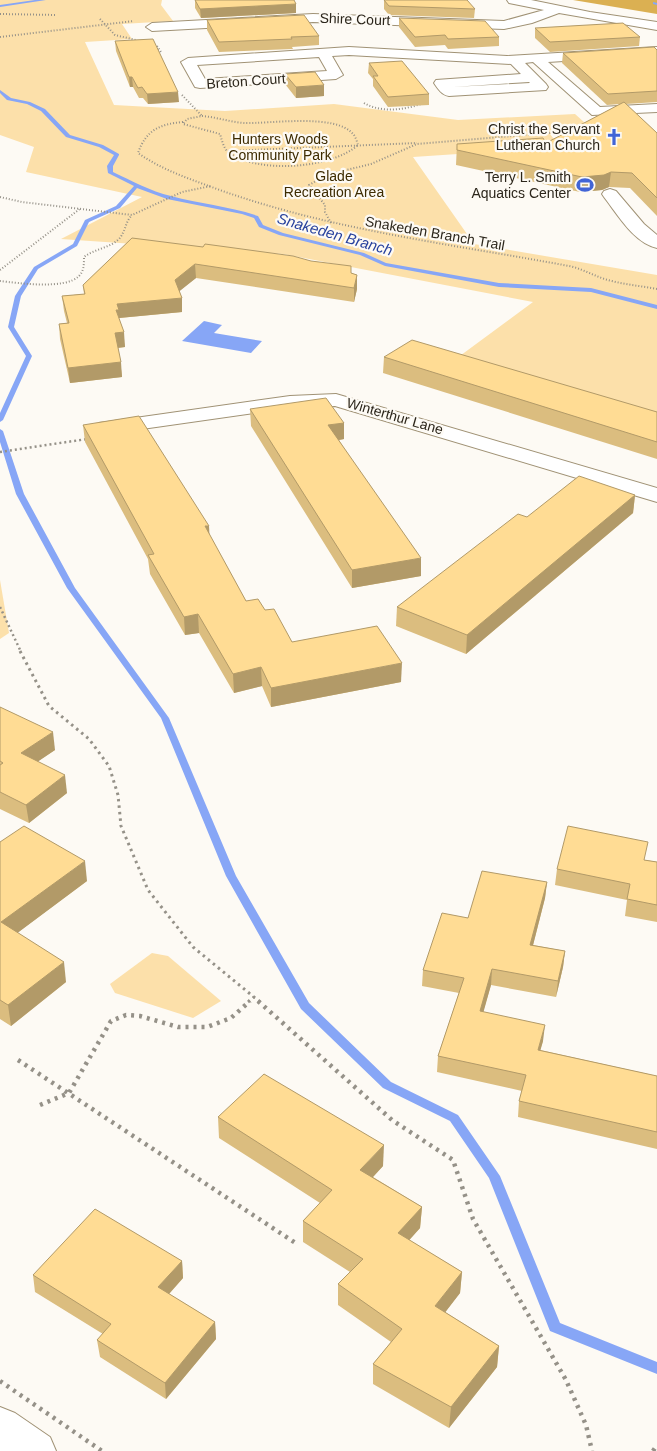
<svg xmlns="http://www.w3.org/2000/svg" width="657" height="1451" viewBox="0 0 657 1451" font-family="Arial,sans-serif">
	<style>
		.green { fill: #fce0aa }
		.forest { fill: #dbb052 }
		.water { fill: #87a6f6 }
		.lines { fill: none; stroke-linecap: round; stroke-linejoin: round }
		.stream { fill: #87a6f6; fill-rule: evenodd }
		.minor-casing { stroke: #a09275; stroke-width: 2 }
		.major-casing { stroke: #a09275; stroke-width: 2 }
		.path-far3 { stroke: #959188; stroke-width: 2; stroke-dasharray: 1 2; stroke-linecap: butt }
		.path-far2 { stroke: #959188; stroke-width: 2.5; stroke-dasharray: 2 3; stroke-linecap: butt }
		.path-far1 { stroke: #959188; stroke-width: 3; stroke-dasharray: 2.5 4; stroke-linecap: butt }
		.path { stroke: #959188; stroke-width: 4.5; stroke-dasharray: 3 5; stroke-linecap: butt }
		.minor { fill: #fff; fill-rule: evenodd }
		.major { fill: #fff; fill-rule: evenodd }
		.wall { fill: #dbbd7f }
		.shaded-wall { fill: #b29a68 }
		.building { fill: #ffdc94; stroke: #b29a68 }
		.labels { text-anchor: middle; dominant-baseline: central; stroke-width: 4.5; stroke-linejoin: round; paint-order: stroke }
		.far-street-label { font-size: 14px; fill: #2c261b; stroke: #fdfaf4 }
		.far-poi-label { font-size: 14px; fill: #2c261b; stroke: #fdfaf4; text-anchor: end }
		.far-park-label { font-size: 14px; fill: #3d2b01; stroke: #fdfaf4 }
		.far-water-label { font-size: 15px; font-style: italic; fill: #27419d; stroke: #fdfaf4 }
	</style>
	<rect width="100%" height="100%" fill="#fdfaf4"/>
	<!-- green -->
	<g class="green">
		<polygon points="0,0 162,0 161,5 173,21 122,24 132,39 85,42 114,105 225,111 334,104 458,120 575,114 594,131 550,134 560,147 413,157 474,244 657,275 657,420 453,361 533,302 283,254 61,239 142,197 26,172 34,147 0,135"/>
		<polygon points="0,580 9,633 0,639"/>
		<polygon points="152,953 168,956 221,1001 193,1018 115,993 110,984"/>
	</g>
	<!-- forest -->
	<polygon class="forest" points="573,0 657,0 657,14"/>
	<!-- water -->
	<polygon class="water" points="204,321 222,325 214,333 262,341 251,353 182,341"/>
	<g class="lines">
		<!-- stream -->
		<g class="stream">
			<polygon points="35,0 46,0 0,7 0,5"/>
			<polygon points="653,2 657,3 657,5 653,4"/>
			<path d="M0,90L11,98L30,102L45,109L70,135L103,145L119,154V155L113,166V172C132,181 150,191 171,196C200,204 229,206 258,216L263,225L283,233L364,253L386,263L499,283L591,288L657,305V309L591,292L499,287L385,266L360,255L279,235L259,227L254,218L242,214L167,199L137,188L120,208L89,222L77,246L38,269L21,296L14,327L32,356L3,420L0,422V413L26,356L8,327L15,296L34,267L73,244L85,220L116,206L134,186L108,173L107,166L114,155L99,147L66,137L41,111L27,104L7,100L0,93Z"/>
			<polygon points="0,429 3,431 24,494 75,588 169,718 236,876 309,1003 391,1082 458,1115 500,1176 560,1323 657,1362 657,1374 550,1331 489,1178 450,1121 383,1088 301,1009 226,876 161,718 67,588 16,494 0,442"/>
		</g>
		<!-- minor casing -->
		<g class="minor-casing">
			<g id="minor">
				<polygon points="507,0 531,0 590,12 657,22 657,30 559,13 532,23 504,29 313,22 152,31 146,27 152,23 313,14 504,21 544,10 509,3"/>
				<path d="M349,47L507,56L657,47V55L548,62L600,107L657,104V112L592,115L533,62L525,63L546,84L548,87L546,90L449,96C442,95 438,89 434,83L436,80L521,74L511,64L349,55L332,56L343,75L336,79L200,88L195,87L181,62L188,58ZM319,57L327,71L205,79L197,65ZM529,82L530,83L452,87Z"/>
				<path d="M610,189L616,191L644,224L657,235V248C634,243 618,215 604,197L602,194L604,191Z"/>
				<polygon points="336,394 657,488 657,502 335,406 290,408 107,434 99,433 96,428 99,423 107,422 290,396"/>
			</g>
		</g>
		<!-- major casing -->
		<g class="major-casing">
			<polygon id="major" points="0,1407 15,1413 50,1437 56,1451 0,1451"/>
		</g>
		<!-- path-far3 -->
		<g class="path-far3">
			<polyline points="0,14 57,15"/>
			<polyline points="100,19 115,35 136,40"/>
			<polyline points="0,37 134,21"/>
			<polyline points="157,46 161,52"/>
			<polyline points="182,95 202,116"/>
			<path d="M364,103C381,113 403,110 421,104"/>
			<path d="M202,116C216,117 230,122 244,123C269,124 336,113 353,134C356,137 357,142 358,145C331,169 257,174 228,152C223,147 222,140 220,134L183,124L187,119Z"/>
			<path d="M183,122C160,124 146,130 138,153C162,170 190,179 217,189C331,230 451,244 569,266C584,269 597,278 612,281C627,285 642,286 657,289"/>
			<polyline points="228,151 417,143"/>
			<polyline points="0,197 22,202 132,215 182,192 211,186"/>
			<polyline points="331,223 325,212 325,205 309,185 326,175 371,164 417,144 572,131"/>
			<polyline points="0,270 81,208"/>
			<path d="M0,281C18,283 65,290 79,276C84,271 84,264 84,257C94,249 110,248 119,239C126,231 125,222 132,215"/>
		</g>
		<!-- path-far2 -->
		<g class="path-far2">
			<polyline points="0,452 87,439"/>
			<polyline points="0,607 21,652"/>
		</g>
		<!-- path-far1 -->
		<g class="path-far1">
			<polyline points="20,651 49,706 89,739 109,766 118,795 121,826 148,890 193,947 260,1002"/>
			<polyline points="248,1002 254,997"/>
		</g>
		<!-- path -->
		<g class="path">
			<polyline points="258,1001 392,1120 453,1160 473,1219 566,1380 586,1425 592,1451"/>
			<polyline points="18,1060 297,1244"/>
			<polyline points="40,1105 69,1093 111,1021 126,1015 140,1016 178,1027 207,1027 231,1018 250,1001"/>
			<polyline points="0,1381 102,1451"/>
			<polyline points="653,1451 657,1445"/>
		</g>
		<!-- minor -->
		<use href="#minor" class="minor"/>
		<!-- major -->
		<use href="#major" class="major"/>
	</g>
	<!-- wall -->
	<g class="wall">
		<polygon points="195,0 294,0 296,13 201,18 195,8"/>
		<polygon points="384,0 475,9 474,18 389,15 384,9"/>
		<polygon points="399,18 499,37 499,46 448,49 445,45 415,47 399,27"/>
		<polygon points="207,20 319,36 319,45 292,47 293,49 219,52 207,30"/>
		<polygon points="535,28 640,37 639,46 550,52 535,38"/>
		<polygon points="115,41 179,102 148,104 143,98 139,98 133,87 130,87 116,51"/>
		<polygon points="657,50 657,102 626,104 657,133 657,216 630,188 609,187 602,190 580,192 456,165 457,144 546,143 620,104 607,105 562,63 563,53"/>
		<polygon points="369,63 429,94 429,105 388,107 373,86 373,79 368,73"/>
		<polygon points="285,74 324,96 296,98 285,84"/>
		<polygon points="132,238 351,273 357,275 357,289 354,302 196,278 179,291 182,298 182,312 119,318 125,347 118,348 122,377 70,383 60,339 59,324 67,323 64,311 62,296 84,294 83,285"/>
		<polygon points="384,357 657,412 657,459 383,373"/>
		<polygon points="250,409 344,423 344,439 339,440 421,576 352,588 251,426"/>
		<polygon points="83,425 209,535 246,601 265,610 292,642 401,682 271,707 262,686 234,693 199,633 185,635 150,574 148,559 85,442"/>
		<polygon points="635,495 633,513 466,654 396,626 397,607 527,517"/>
		<polygon points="0,707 55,750 38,761 67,793 29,823 0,809"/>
		<polygon points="0,842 87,881 17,933 66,982 11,1026 0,1019"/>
		<polygon points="646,860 657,862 657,922 625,916 627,900 555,885 557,869"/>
		<polygon points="547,882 545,898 533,945 565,951 563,967 556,997 491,985 483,1012 543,1041 540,1050 657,1076 657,1149 518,1117 519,1101 522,1091 437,1072 438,1056 459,993 422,986 423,970 468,918"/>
		<polygon points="218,1117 383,1166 373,1177 422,1207 420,1228 409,1240 462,1272 460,1293 445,1312 499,1346 497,1367 449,1428 373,1384 373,1364 391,1342 338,1305 338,1284 350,1272 303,1242 303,1221 320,1203 219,1138"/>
		<polygon points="182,1261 183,1278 169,1294 215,1322 216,1339 166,1399 100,1357 97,1340 103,1334 35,1292 33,1275"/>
	</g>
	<!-- shaded-wall -->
	<g class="shaded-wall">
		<polygon points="296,4 296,13 201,18 200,9"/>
		<polygon points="129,77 132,77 133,87 130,87"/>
		<polygon points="324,85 324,96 296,98 296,87"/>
		<polygon points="178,92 179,102 148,104 147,94"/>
		<polygon points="611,172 609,187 602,190 580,192 582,177"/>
		<polygon points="195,264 196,278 176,294 175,280"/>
		<polygon points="357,275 357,289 354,302 354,288"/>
		<polygon points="182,298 182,312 119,318 116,310 117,304"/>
		<polygon points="124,332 125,347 116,348 115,333"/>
		<polygon points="121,362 122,377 70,383 68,368"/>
		<polygon points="344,423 344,439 328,442 328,425"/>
		<polygon points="635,495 633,513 466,654 467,635"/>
		<polygon points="205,526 209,526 210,544"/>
		<polygon points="421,558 421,576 352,588 352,570"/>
		<polygon points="198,614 199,633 185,635 184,617"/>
		<polygon points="402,663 401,682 271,707 271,688"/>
		<polygon points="261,667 262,686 234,693 233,674"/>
		<polygon points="53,732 55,750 24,771 21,753"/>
		<polygon points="65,775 67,793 29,823 26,805"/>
		<polygon points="85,861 87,881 4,943 1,922"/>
		<polygon points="547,882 545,898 529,961 530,945"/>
		<polygon points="565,951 563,967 556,997 558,981"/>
		<polygon points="64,962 66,982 11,1026 8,1005"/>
		<polygon points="492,969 491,985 479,1028 480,1011"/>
		<polygon points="545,1025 543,1041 536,1066 538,1050"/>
		<polygon points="384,1145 383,1166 360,1191 360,1170"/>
		<polygon points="422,1207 420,1228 397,1254 398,1233"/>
		<polygon points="182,1261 183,1278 160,1304 158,1287"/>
		<polygon points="462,1272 460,1293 434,1327 435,1306"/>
		<polygon points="215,1322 216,1339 166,1399 165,1383"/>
		<polygon points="499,1346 497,1367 449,1428 451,1407"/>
	</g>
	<!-- building -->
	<g class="building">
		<polygon points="195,0 294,0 296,4 200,9"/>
		<polygon points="384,0 467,0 475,9 389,6"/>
		<polygon points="304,15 319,36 291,37 292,39 219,42 207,20"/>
		<polygon points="399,18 485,21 499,37 448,39 445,35 415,37"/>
		<polygon points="623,23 640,37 550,42 535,28"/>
		<polygon points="153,39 178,92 147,94 142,87 138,88 132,77 129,77 115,41"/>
		<polygon points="654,47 657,50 657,91 608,94 563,53"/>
		<polygon points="402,61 429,94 388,97 373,76 378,76 369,63"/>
		<polygon points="315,72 324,85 296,87 285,74"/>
		<polygon points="624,102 657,133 657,198 632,173 611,172 604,175 582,177 457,150 457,144 543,138 546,143"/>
		<polygon points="132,238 203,247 205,244 293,256 311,261 351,266 351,273 357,275 354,288 195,264 175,280 182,298 117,304 119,310 116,310 124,332 115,333 121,362 68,368 59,324 69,323 62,296 85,294 83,285"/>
		<polygon points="412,340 657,412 657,442 384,357"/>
		<polygon points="326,398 344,423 328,425 421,558 352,570 250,409"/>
		<polygon points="139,416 209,526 205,526 246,601 258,599 265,610 274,609 292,642 377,626 402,663 271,688 261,667 233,674 198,614 184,617 148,555 154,554 83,425"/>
		<polygon points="579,476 635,495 467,635 397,607 518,514 527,517"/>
		<polygon points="0,707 53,732 21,753 65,775 26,805 0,792 0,765 3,763 0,761"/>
		<polygon points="24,826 85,861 1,922 64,962 8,1005 0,1000 0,842"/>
		<polygon points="568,826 648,842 644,860 657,862 657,905 627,899 630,884 557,869"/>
		<polygon points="482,871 547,882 530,945 565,951 558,981 492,969 480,1011 545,1025 538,1050 657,1076 657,1132 519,1101 526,1075 438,1056 464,978 423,970 442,913 468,918"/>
		<polygon points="264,1074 384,1145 360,1170 422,1207 398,1233 462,1272 435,1306 499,1346 451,1407 373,1364 402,1329 338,1284 363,1259 303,1221 332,1190 218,1117"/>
		<polygon points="95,1209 182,1261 158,1287 215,1322 165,1383 97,1340 111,1324 33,1275"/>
	</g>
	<!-- icons -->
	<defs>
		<g id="church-bare" transform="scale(1.35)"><path d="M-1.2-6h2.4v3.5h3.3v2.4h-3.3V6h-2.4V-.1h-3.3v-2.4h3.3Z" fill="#4164d6" stroke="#fdfaf4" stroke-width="2.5" paint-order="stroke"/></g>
		<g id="stadium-bare" transform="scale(1.35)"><path d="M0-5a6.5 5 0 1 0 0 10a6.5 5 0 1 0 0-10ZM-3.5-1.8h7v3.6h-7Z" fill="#4164d6" stroke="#fdfaf4" stroke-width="2.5" paint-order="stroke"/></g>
	</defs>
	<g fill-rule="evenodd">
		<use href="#church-bare" x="614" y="137"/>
		<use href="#stadium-bare" x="585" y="185"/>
	</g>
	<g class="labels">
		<!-- far-street labels -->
		<g class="far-street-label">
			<text transform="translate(355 19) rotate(2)">Shire Court</text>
			<text transform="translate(246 81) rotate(-4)">Breton Court</text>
			<text transform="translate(435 233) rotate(10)">Snakeden Branch Trail</text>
			<text transform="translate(395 416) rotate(16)">Winterthur Lane</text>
		</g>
		<!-- far-poi labels -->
		<g class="far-poi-label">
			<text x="600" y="129">Christ the Servant<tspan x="600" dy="16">Lutheran Church</tspan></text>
			<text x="571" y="177">Terry L. Smith<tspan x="571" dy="16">Aquatics Center</tspan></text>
		</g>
		<!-- far-park labels -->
		<g class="far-park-label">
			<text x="280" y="139">Hunters Woods<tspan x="280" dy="16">Community Park</tspan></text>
			<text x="334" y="176">Glade<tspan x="334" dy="16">Recreation Area</tspan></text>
		</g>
		<!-- far-water labels -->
		<g class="far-water-label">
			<text transform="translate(335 234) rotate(16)">Snakeden Branch</text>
		</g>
	</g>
</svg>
